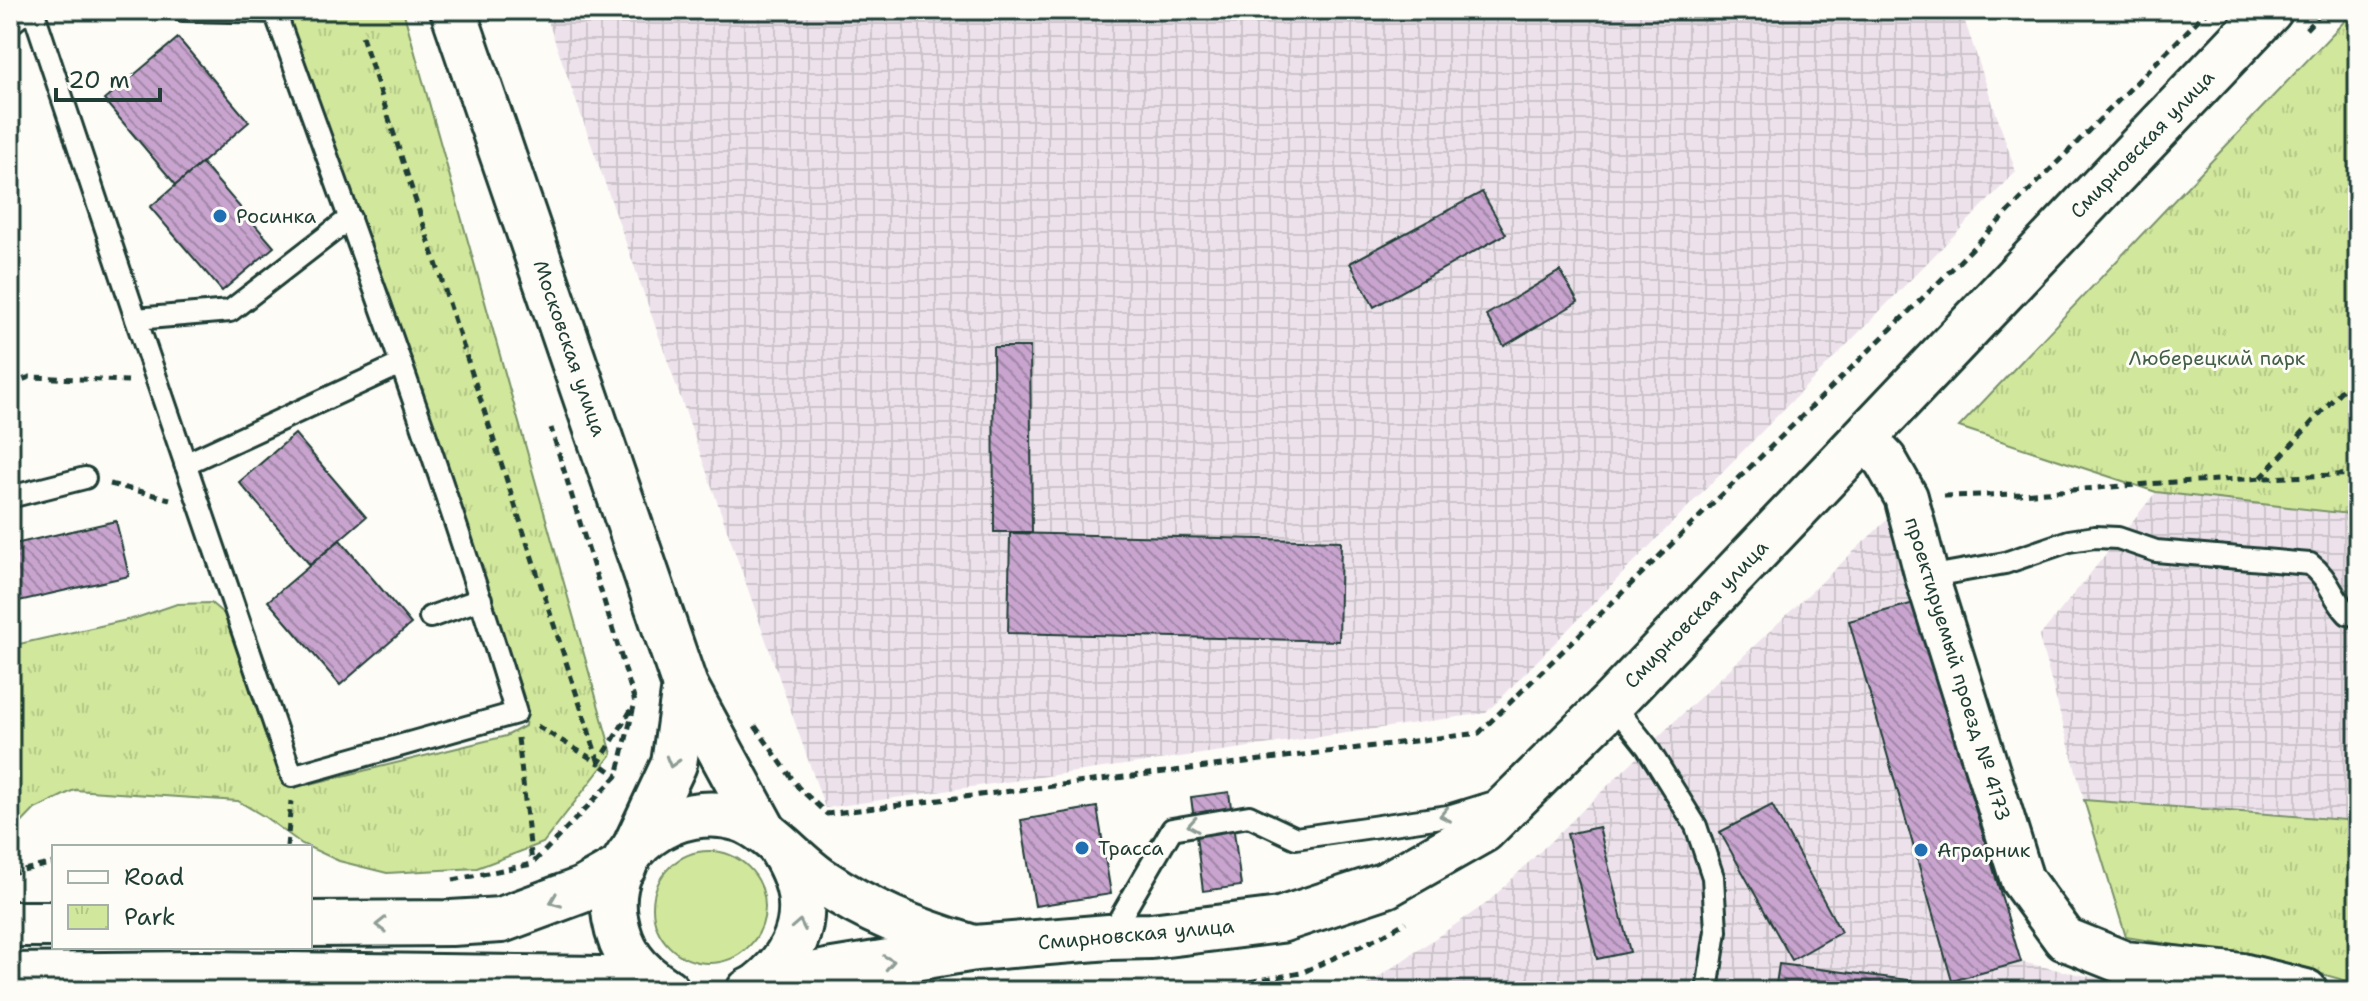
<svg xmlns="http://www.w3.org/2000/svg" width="2368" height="1001" viewBox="0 0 2368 1001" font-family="'Shantell Sans',sans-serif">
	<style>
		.industrial { fill: url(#industrial-grid) }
		.grass { fill: #d1e79c; stroke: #789268; stroke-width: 2 }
		.park { fill: url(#park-tufts); stroke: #789268; stroke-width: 2 }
		.building { fill: url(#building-back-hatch); stroke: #1f3d34; stroke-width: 2 }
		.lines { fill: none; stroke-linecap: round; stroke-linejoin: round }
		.service-casing { stroke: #1f3d34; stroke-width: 26 }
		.minor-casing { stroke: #1f3d34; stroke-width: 48 }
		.tertiary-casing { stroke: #1f3d34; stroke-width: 50 }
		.secondary-casing { stroke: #1f3d34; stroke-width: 50 }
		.path { stroke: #1f3d34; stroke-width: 5; stroke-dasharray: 8 6; stroke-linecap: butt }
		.service { stroke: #fdfcf7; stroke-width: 20 }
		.minor { stroke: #fdfcf7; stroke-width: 42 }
		.tertiary { stroke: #fdfcf7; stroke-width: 44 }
		.secondary { stroke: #fdfcf7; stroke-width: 44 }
		.oneway { stroke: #8e9c96 }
		.poi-dot { fill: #1f6fb2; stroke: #fdfcf7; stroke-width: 3 }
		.labels { text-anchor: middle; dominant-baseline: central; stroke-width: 6; stroke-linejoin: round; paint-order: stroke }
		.street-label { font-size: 20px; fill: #1f3d34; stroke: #fdfcf7 }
		.poi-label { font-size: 20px; fill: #1f3d34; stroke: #fdfcf7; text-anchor: start }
		.park-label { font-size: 20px; fill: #435f49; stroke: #fdfcf7 }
	</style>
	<defs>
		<pattern id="industrial-grid" width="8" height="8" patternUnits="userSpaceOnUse" patternTransform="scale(2)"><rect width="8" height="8" fill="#ede2eb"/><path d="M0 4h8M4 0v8" fill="none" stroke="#cbc3ca"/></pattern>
		<pattern id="park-tufts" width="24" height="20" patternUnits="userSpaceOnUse" patternTransform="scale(2)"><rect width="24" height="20" fill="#d1e79c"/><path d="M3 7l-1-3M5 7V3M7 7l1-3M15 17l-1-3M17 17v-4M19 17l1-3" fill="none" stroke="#b3c787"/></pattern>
		<pattern id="building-back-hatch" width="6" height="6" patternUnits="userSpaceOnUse" patternTransform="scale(2)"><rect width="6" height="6" fill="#c8a4ce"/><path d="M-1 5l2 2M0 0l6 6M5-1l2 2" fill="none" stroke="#a287a8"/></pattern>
	</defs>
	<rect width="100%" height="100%" fill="#fdfcf7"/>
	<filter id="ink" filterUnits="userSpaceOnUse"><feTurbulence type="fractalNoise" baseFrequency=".0125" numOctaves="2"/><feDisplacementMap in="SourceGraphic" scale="16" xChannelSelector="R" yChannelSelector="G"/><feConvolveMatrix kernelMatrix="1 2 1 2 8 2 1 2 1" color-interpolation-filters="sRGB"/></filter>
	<g filter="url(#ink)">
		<!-- industrial -->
		<g class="industrial">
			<polygon points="544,10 1961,10 2016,172 1486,713 825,808"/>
			<polygon points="2156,492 2358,515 2358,821 2084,800 2039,637"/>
			<polygon points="1889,518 2021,962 2157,991 1358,991 1487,903 1657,738"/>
		</g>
		<!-- grass -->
		<circle class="grass" cx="709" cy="907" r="56"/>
		<!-- park -->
		<g class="park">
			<polygon points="284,10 403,10 612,754 543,843 477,868 387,873 339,861 302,844 265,817 238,801 74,790 35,809 10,835 10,646 136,618 177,604 211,603 230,619 277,768 288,783 306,785 506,736 525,726 527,706 391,299"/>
			<polygon points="2355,10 2358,10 2358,515 2156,492 1959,427"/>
			<polygon points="2084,800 2358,821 2358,984 2274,961 2126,937"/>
		</g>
		<!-- building -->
		<g class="building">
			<polygon points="178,38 249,122 176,185 104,100"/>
			<polygon points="10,116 21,130 10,139"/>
			<polygon points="202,163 274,247 222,291 150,207"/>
			<polygon points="1482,192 1506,234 1374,307 1350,263"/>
			<polygon points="1560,271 1578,302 1504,346 1486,315"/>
			<polygon points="993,347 1030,347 1032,532 994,532"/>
			<polygon points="295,434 366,517 310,565 239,482"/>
			<polygon points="116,521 129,576 10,603 10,545"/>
			<polygon points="1010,533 1341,541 1339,641 1008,633"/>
			<polygon points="340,540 411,624 340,685 268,601"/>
			<polygon points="1914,603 2021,962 1952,981 1849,621"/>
			<polygon points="1229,792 1241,886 1203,891 1191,797"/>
			<polygon points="1772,805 1841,932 1792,960 1720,832"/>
			<polygon points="1097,807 1111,894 1035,906 1021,820"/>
			<polygon points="1599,827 1630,952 1597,959 1567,834"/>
			<polygon points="1779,964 1997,991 1775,991"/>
		</g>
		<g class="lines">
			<!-- service casing -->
			<g class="service-casing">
				<g id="service">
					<path d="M33,10L136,319L292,776L516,713C444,477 359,244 275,12L183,10"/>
					<polyline points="10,24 28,10"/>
					<polyline points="136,319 230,311 350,218"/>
					<polyline points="185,464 401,364"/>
					<polyline points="10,497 85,478"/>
					<path d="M1927,577L2005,563L2069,541L2095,537L2118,538L2156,551L2310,564C2330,579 2331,596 2348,614L2358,615"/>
					<polyline points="430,617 481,599"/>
					<polyline points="1612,703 1647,747 1696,826 1713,877 1716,931 1707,991"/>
					<polyline points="1109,937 1172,829 1249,816 1296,838 1448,816 1497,801"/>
				</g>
			</g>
			<!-- minor casing -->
			<g class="minor-casing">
				<polyline id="minor" points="1864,438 1885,460 1906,497 1927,577 2022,880 2065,939 2125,963 2242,975 2306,991"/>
			</g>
			<!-- tertiary casing -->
			<g class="tertiary-casing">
				<g id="tertiary">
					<polyline points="453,10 685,686 764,831"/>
					<polyline points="635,847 674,764 685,686"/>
				</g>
			</g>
			<!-- secondary casing -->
			<g class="secondary-casing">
				<g id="secondary">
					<polyline points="10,924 54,924"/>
					<polyline points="310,924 451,923 501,920 582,890 624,866"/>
					<polyline points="10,976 201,974 602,979 667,991"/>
					<path d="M757,987C805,950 815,902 782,850"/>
					<path d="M665,990C636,971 621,953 615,918C603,848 677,799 740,819C768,828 796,864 822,881C868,912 915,930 967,946"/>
					<polyline points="749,991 757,987 827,972 975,948 1109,937 1151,936 1280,920 1386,885 1483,830 1612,703 2270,10"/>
				</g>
			</g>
			<!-- path -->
			<g class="path">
				<polyline points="2306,29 2324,10"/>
				<polyline points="362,36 599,763 617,776"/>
				<polyline points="10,384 30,377 128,381"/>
				<polyline points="2261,478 2358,372"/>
				<polyline points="110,484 170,499"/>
				<polyline points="1944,496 2021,494 2174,482 2358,474"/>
				<polyline points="537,726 599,763 631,710"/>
				<polyline points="755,726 798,787 827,814 1479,733 1941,280 2208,10"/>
				<polyline points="518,738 532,863"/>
				<polyline points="287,847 291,801"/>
				<polyline points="10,873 54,863"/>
				<polyline points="453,880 532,864 617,776 635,702 551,428"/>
				<polyline points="1195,991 1301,973 1380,937 1406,922"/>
			</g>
			<!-- service -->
			<use href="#service" class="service"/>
			<!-- minor -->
			<use href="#minor" class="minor"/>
			<!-- tertiary -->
			<use href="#tertiary" class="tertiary"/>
			<!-- secondary -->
			<use href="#secondary" class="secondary"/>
		</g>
		<!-- one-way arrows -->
		<defs><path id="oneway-chevron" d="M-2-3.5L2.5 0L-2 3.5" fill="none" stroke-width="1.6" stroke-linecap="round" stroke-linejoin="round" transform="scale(2)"/></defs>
		<g class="oneway">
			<use href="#oneway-chevron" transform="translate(672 762) rotate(106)"/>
			<use href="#oneway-chevron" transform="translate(1445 815) rotate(168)"/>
			<use href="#oneway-chevron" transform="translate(1193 825) rotate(171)"/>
			<use href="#oneway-chevron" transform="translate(555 901) rotate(158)"/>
			<use href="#oneway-chevron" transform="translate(381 925) rotate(179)"/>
			<use href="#oneway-chevron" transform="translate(799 925) rotate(-79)"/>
			<use href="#oneway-chevron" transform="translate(889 962) rotate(-10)"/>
		</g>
	</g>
	<!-- markers -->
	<g class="poi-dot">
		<circle cx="220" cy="216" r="8"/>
		<circle cx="1082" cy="848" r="8"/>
		<circle cx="1921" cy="850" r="8"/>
	</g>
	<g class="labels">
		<!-- street labels -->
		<g class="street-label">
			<text transform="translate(2142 144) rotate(-46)">Смирновская улица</text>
			<text transform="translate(570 348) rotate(71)">Московская улица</text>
			<text transform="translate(1696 614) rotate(-46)">Смирновская улица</text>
			<text transform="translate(1958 669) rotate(73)">проектируемый проезд № 4173</text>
			<text transform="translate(1136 934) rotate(-5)">Смирновская улица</text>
		</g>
		<!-- poi labels -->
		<g class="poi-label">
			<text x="236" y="216">Росинка</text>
			<text x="1098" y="848">Трасса</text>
			<text x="1937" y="850">Аграрник</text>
		</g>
		<!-- park labels -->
		<g class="park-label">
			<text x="2217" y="358">Люберецкий парк</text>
		</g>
	</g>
	<!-- margin -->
	<rect width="2368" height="1001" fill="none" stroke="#fdfcf7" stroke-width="40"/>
	<rect x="20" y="20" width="2328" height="961" fill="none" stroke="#1f3d34" stroke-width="3" filter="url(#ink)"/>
	<!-- legend -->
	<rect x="52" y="845" width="260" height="104" fill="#fdfcf7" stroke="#a4b0a9" stroke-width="2"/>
	<rect x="68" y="871" width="40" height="12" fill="#fdfcf7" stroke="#a4b0a9" stroke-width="2"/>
	<text x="124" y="885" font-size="24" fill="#1f3d34">Road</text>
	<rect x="68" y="905" width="40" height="24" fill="url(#park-tufts)" stroke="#a4b0a9" stroke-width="2"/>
	<text x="124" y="925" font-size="24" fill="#1f3d34">Park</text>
	<!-- scale -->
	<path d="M56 88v12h104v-12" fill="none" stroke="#1f3d34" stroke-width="4"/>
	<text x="68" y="88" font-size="24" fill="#1f3d34" stroke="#fdfcf7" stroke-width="6" paint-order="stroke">20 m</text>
</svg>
